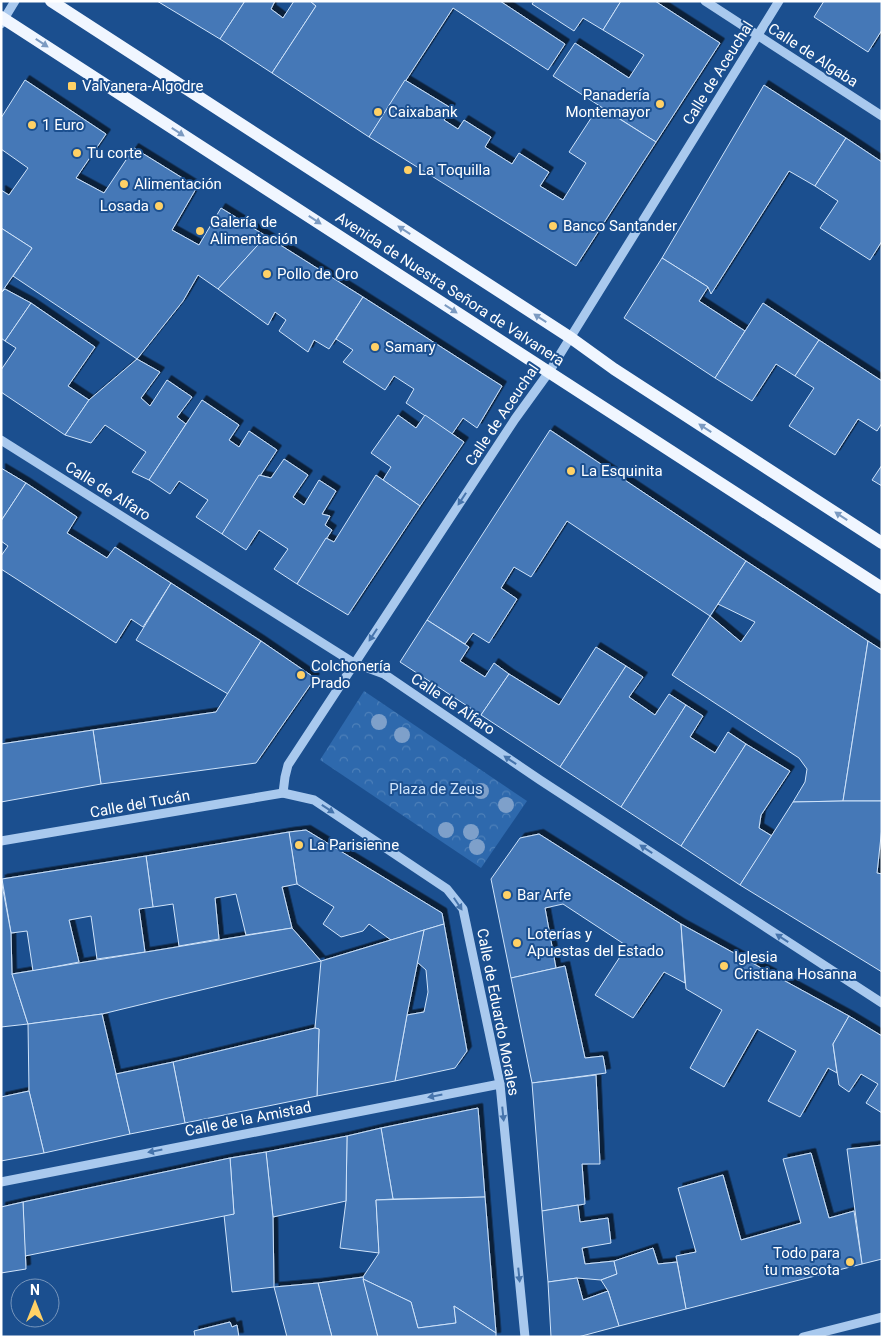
<svg xmlns="http://www.w3.org/2000/svg" width="883" height="1338" viewBox="0 0 883 1338" font-family="Roboto,sans-serif">
	<style>
		.forest { fill: url(#forest-crowns) }
		.building { fill: #4478b7; stroke: #cfe3fa; filter: url(#shadow) }
		.lines { fill: none; stroke-linecap: round; stroke-linejoin: round }
		.minor { stroke: #a9c9ee; stroke-width: 9 }
		.major { stroke: #f0f6ff; stroke-width: 12 }
		.tree { fill: #7ea0ca }
		.oneway { fill: #7b9ac1 }
		.oneway2 { fill: #4674ac }
		.poi-dot { fill: #ffd166; stroke: #1b4f8f; stroke-width: 2 }
		.labels { text-anchor: middle; dominant-baseline: central; stroke-width: 4; stroke-linejoin: round; paint-order: stroke }
		.street-label { font-size: 15px; fill: #fff; stroke: #1b4f8f }
		.poi-label { font-size: 15px; fill: #fff; stroke: #1b4f8f; text-anchor: start }
		.park-label { font-size: 15px; fill: #cfe3fa; stroke: #1b4f8f }
	</style>
	<defs>
		<pattern id="forest-crowns" width="20" height="18" patternUnits="userSpaceOnUse" patternTransform="scale(1.25)"><rect width="20" height="18" fill="#2e69ad"/><path d="M2 6a3 3 0 1 1 6 0M12 15a3 3 0 1 1 6 0" fill="none" stroke="#4d80b9"/></pattern>
		<filter id="shadow"><feDropShadow dx="4.5" dy="-4.5" stdDeviation="0" flood-color="#0009"/></filter>
	</defs>
	<rect width="100%" height="100%" fill="#1b4f8f"/>
	<!-- forest -->
	<polygon class="forest" points="364,691 527,801 481,868 320,760"/>
	<!-- building -->
	<g class="building">
		<polygon points="157,1 245,1 220,39"/>
		<polygon points="245,1 275,1 271,9 283,18 294,1 310,1 316,6 272,73 220,39"/>
		<polygon points="310,1 500,1 565,44 548,70 453,8 369,137 272,73 316,6"/>
		<polygon points="534,1 621,1 603,30 583,18 574,31 532,4"/>
		<polygon points="621,1 655,1 720,43 656,142 553,76 575,43 629,78 644,55 603,30"/>
		<polygon points="824,1 882,1 882,30 868,52 814,17"/>
		<polygon points="25,80 106,134 76,178 104,193 134,148 197,187 172,230 199,245 221,208 266,236 218,289 198,275 183,301 137,359 13,276 32,248 1,228 1,190 9,195 28,168 1,149 1,118"/>
		<polygon points="405,80 451,108 444,120 458,129 464,120 491,137 485,147 512,164 519,153 549,172 540,186 563,200 586,163 569,152 599,106 656,142 576,266 369,137"/>
		<polygon points="764,85 846,138 815,186 789,171 711,294 708,287 662,258"/>
		<polygon points="846,138 882,162 882,241 870,260 820,228 838,201 815,186"/>
		<polygon points="1,228 32,248 1,293"/>
		<polygon points="266,236 363,297 329,349 314,340 308,352 279,331 286,320 275,312 268,325 218,289"/>
		<polygon points="662,258 708,287 699,301 745,331 715,378 624,318"/>
		<polygon points="5,289 31,303 5,341 1,338 1,293"/>
		<polygon points="363,297 502,386 477,428 463,418 452,434 406,403 414,389 394,376 385,390 343,362 353,350 336,339"/>
		<polygon points="31,303 95,347 68,386 89,400 65,435 1,392 1,370 16,348 5,341"/>
		<polygon points="763,303 819,340 795,376 776,364 752,401 715,378"/>
		<polygon points="819,340 882,381 882,423 877,431 858,419 835,455 789,426 814,388 795,376"/>
		<polygon points="137,359 160,372 141,398 150,406 167,380 192,397 177,417 186,424 149,480 132,472 146,452 105,425 91,443 65,435 89,400"/>
		<polygon points="202,400 239,425 229,440 239,447 249,431 277,450 222,534 196,517 208,500 179,481 170,494 149,480"/>
		<polygon points="398,415 416,428 425,415 464,442 420,506 383,480 391,467 371,453"/>
		<polygon points="550,430 746,561 710,616 567,521 531,577 514,567 501,588 517,599 489,643 473,633 465,644 427,620"/>
		<polygon points="284,459 308,475 293,497 304,505 319,480 336,491 322,514 330,516 325,525 332,530 297,584 274,569 288,549 259,530 246,550 222,534 259,475 271,478"/>
		<polygon points="882,465 882,486 872,480"/>
		<polygon points="1,468 26,483 1,521"/>
		<polygon points="376,475 420,506 348,615 297,584 326,538 334,542"/>
		<polygon points="26,483 77,517 67,533 107,558 115,547 171,583 143,627 131,619 116,643 1,569 1,556 8,546 1,541 1,521"/>
		<polygon points="746,561 868,641 843,801 793,802 805,782 807,769 799,758 672,675 710,616 741,642 755,622 718,604"/>
		<polygon points="171,583 261,641 228,694 136,640"/>
		<polygon points="427,620 469,647 460,661 485,677 494,663 509,674 481,715 400,662"/>
		<polygon points="261,641 315,678 256,763 101,784 93,730 216,712"/>
		<polygon points="868,641 882,650 882,801 843,801"/>
		<polygon points="596,647 626,666 560,767 481,715 509,674 559,705"/>
		<polygon points="626,666 643,677 629,697 655,715 669,694 686,705 621,807 560,767"/>
		<polygon points="686,705 703,716 690,737 715,753 728,732 746,744 681,846 621,807"/>
		<polygon points="93,730 101,784 1,802 1,744"/>
		<polygon points="746,744 790,771 761,815 759,828 772,836 740,885 681,846"/>
		<polygon points="843,801 882,801 882,827 877,873 882,874 882,972 740,885 793,802"/>
		<polygon points="306,830 442,913 444,924 391,940 369,924 363,931 341,937 323,924 334,907 297,884 289,832"/>
		<polygon points="289,832 297,884 282,887 292,928 246,935 236,894 215,898 219,939 179,946 173,904 153,907 146,856"/>
		<polygon points="539,834 681,924 685,983 664,972 633,1018 595,995 627,946 563,904 545,908 556,968 511,978 491,879 520,838"/>
		<polygon points="146,856 153,907 139,909 145,952 97,959 91,916 69,920 79,962 33,971 27,931 11,933 2,879"/>
		<polygon points="1,879 11,933 12,974 28,1024 1,1027"/>
		<polygon points="444,924 467,1051 455,1068 395,1081 407,1015 424,1012 428,992 426,970 417,962 424,930"/>
		<polygon points="681,924 849,1016 833,1044 837,1073 828,1068 800,1117 768,1101 796,1051 757,1029 724,1087 690,1068 722,1010 686,989"/>
		<polygon points="292,928 321,961 102,1014 28,1024 12,974"/>
		<polygon points="424,930 407,1015 395,1081 317,1096 319,1029 315,1028 321,961"/>
		<polygon points="565,966 585,1058 603,1056 606,1073 532,1083 511,978"/>
		<polygon points="102,1014 130,1134 44,1153 29,1091 28,1024"/>
		<polygon points="849,1016 882,1036 882,1113 866,1103 878,1084 861,1074 849,1092 839,1085 833,1044"/>
		<polygon points="315,1028 319,1029 317,1096 185,1123 173,1062"/>
		<polygon points="173,1062 185,1123 130,1134 116,1074"/>
		<polygon points="596,1075 600,1164 582,1164 585,1204 542,1211 532,1083"/>
		<polygon points="29,1091 44,1153 1,1161 1,1097"/>
		<polygon points="478,1108 485,1197 393,1199 381,1128"/>
		<polygon points="381,1128 393,1199 376,1200 379,1253 340,1248 346,1201 347,1136"/>
		<polygon points="347,1136 346,1201 273,1217 266,1152"/>
		<polygon points="882,1145 882,1259 862,1264 847,1149"/>
		<polygon points="266,1152 273,1217 274,1287 232,1292 224,1215 234,1214 230,1158"/>
		<polygon points="811,1153 829,1218 854,1211 862,1264 686,1309 676,1256 696,1252 678,1188 723,1175 741,1240 801,1223 783,1159"/>
		<polygon points="230,1158 234,1214 25,1256 23,1202"/>
		<polygon points="485,1197 496,1333 454,1306 456,1323 418,1328 411,1302 363,1279 363,1277 379,1253 376,1200"/>
		<polygon points="23,1202 26,1269 1,1273 1,1207"/>
		<polygon points="578,1205 580,1222 608,1218 611,1243 582,1248 585,1264 614,1261 617,1274 601,1280 577,1278 548,1282 542,1211"/>
		<polygon points="653,1248 658,1264 677,1262 686,1309 619,1326 608,1291 601,1280 617,1274 614,1261"/>
		<polygon points="363,1277 378,1337 332,1337 318,1283"/>
		<polygon points="577,1278 583,1300 608,1291 619,1326 578,1337 551,1337 548,1282"/>
		<polygon points="363,1279 411,1302 418,1328 456,1323 454,1306 496,1333 496,1337 378,1337"/>
		<polygon points="318,1283 332,1337 287,1337 274,1287"/>
		<polygon points="230,1322 232,1327 237,1325 239,1337 195,1337 194,1331"/>
	</g>
	<g class="lines">
		<!-- minor -->
		<g class="minor">
			<polyline points="705,1 882,116"/>
			<polyline points="1,24 15,1"/>
			<polyline points="1,440 354,663 384,674 540,780 882,1003"/>
			<polyline points="283,793 285,777 288,765 515,419 549,372 779,1"/>
			<polyline points="1,841 283,793 314,800 447,889 463,909 500,1084 525,1337"/>
			<polyline points="1,1182 500,1084"/>
			<polyline points="803,1337 882,1317"/>
		</g>
		<!-- major -->
		<g class="major">
			<polyline points="51,1 571,338 614,369 882,543"/>
			<polyline points="1,17 882,588"/>
		</g>
	</g>
	<!-- trees -->
	<g class="tree">
		<circle cx="379" cy="722" r="8"/>
		<circle cx="402" cy="735" r="8"/>
		<circle cx="481" cy="791" r="8"/>
		<circle cx="506" cy="805" r="8"/>
		<circle cx="446" cy="830" r="8"/>
		<circle cx="471" cy="832" r="8"/>
		<circle cx="477" cy="847" r="8"/>
	</g>
	<!-- one-way arrows -->
	<defs><path id="oneway-solid" d="M-6-.8H1V-3.2L6.5 0L1 3.2V.8H-6Z" transform="scale(1.25)"/></defs>
	<g class="oneway">
		<use href="#oneway-solid" transform="translate(42 43) rotate(33)"/>
		<use href="#oneway-solid" transform="translate(178 132) rotate(33)"/>
		<use href="#oneway-solid" transform="translate(315 220) rotate(33)"/>
		<use href="#oneway-solid" transform="translate(404 230) rotate(-147)"/>
		<use href="#oneway-solid" transform="translate(451 309) rotate(33)"/>
		<use href="#oneway-solid" transform="translate(540 318) rotate(-147)"/>
		<use href="#oneway-solid" transform="translate(705 428) rotate(-147)"/>
		<use href="#oneway-solid" transform="translate(841 516) rotate(-147)"/>
	</g>
	<g class="oneway2">
		<use href="#oneway-solid" transform="translate(462 499) rotate(123)"/>
		<use href="#oneway-solid" transform="translate(373 635) rotate(123)"/>
		<use href="#oneway-solid" transform="translate(510 760) rotate(-146)"/>
		<use href="#oneway-solid" transform="translate(328 809) rotate(34)"/>
		<use href="#oneway-solid" transform="translate(646 849) rotate(-147)"/>
		<use href="#oneway-solid" transform="translate(458 904) rotate(56)"/>
		<use href="#oneway-solid" transform="translate(782 938) rotate(-147)"/>
		<use href="#oneway-solid" transform="translate(435 1096) rotate(169)"/>
		<use href="#oneway-solid" transform="translate(503 1114) rotate(84)"/>
		<use href="#oneway-solid" transform="translate(155 1151) rotate(169)"/>
		<use href="#oneway-solid" transform="translate(519 1275) rotate(84)"/>
	</g>
	<!-- markers -->
	<g class="poi-dot">
		<rect x="67" y="81" width="10" height="10" rx="2.5"/>
		<circle cx="660" cy="104" r="5"/>
		<circle cx="378" cy="112" r="5"/>
		<circle cx="32" cy="125" r="5"/>
		<circle cx="77" cy="153" r="5"/>
		<circle cx="408" cy="170" r="5"/>
		<circle cx="124" cy="184" r="5"/>
		<circle cx="159" cy="206" r="5"/>
		<circle cx="553" cy="226" r="5"/>
		<circle cx="200" cy="231" r="5"/>
		<circle cx="267" cy="274" r="5"/>
		<circle cx="375" cy="347" r="5"/>
		<circle cx="571" cy="471" r="5"/>
		<circle cx="301" cy="675" r="5"/>
		<circle cx="299" cy="845" r="5"/>
		<circle cx="507" cy="895" r="5"/>
		<circle cx="517" cy="943" r="5"/>
		<circle cx="724" cy="966" r="5"/>
		<circle cx="850" cy="1262" r="5"/>
	</g>
	<g class="labels">
		<!-- street labels -->
		<g class="street-label">
			<text transform="translate(813 55) rotate(33)">Calle de Algaba</text>
			<text transform="translate(718 73) rotate(-58)">Calle de Aceuchal</text>
			<text transform="translate(450 289) rotate(33)">Avenida de Nuestra Señora de Valvanera</text>
			<text transform="translate(502 415) rotate(-56)">Calle de Aceuchal</text>
			<text transform="translate(108 491) rotate(32)">Calle de Alfaro</text>
			<text transform="translate(453 704) rotate(34)">Calle de Alfaro</text>
			<text transform="translate(140 804) rotate(-10)">Calle del Tucán</text>
			<text transform="translate(498 1012) rotate(79)">Calle de Eduardo Morales</text>
			<text transform="translate(248 1119) rotate(-11)">Calle de la Amistad</text>
		</g>
		<!-- poi labels -->
		<g class="poi-label">
			<text x="82" y="86">Valvanera-Algodre</text>
			<text x="650" y="95" text-anchor="end">Panadería<tspan x="650" dy="17">Montemayor</tspan></text>
			<text x="388" y="112">Caixabank</text>
			<text x="42" y="125">1 Euro</text>
			<text x="87" y="153">Tu corte</text>
			<text x="418" y="170">La Toquilla</text>
			<text x="134" y="184">Alimentación</text>
			<text x="149" y="206" text-anchor="end">Losada</text>
			<text x="210" y="222">Galería de<tspan x="210" dy="17">Alimentación</tspan></text>
			<text x="563" y="226">Banco Santander</text>
			<text x="277" y="274">Pollo de Oro</text>
			<text x="385" y="347">Samary</text>
			<text x="581" y="471">La Esquinita</text>
			<text x="311" y="666">Colchonería<tspan x="311" dy="17">Prado</tspan></text>
			<text x="309" y="845">La Parisienne</text>
			<text x="517" y="895">Bar Arfe</text>
			<text x="527" y="934">Loterías y<tspan x="527" dy="17">Apuestas del Estado</tspan></text>
			<text x="734" y="957">Iglesia<tspan x="734" dy="17">Cristiana Hosanna</tspan></text>
			<text x="840" y="1253" text-anchor="end">Todo para<tspan x="840" dy="17">tu mascota</tspan></text>
		</g>
		<!-- park labels -->
		<g class="park-label">
			<text x="436" y="789">Plaza de Zeus</text>
		</g>
	</g>
	<!-- border -->
	<rect width="883" height="1338" fill="none" stroke="#ffffff" stroke-width="5"/>
	<!-- north arrow -->
	<g transform="translate(35 1303)"><circle r="24" fill="#1b4f8f" stroke="#7695bc"/>
	<path d="M0-4L9 19L0 12L-9 19Z" fill="#ffd166"/>
	<text y="-8" font-size="14" font-weight="bold" text-anchor="middle" fill="#ffffff">N</text>
	</g>
</svg>
